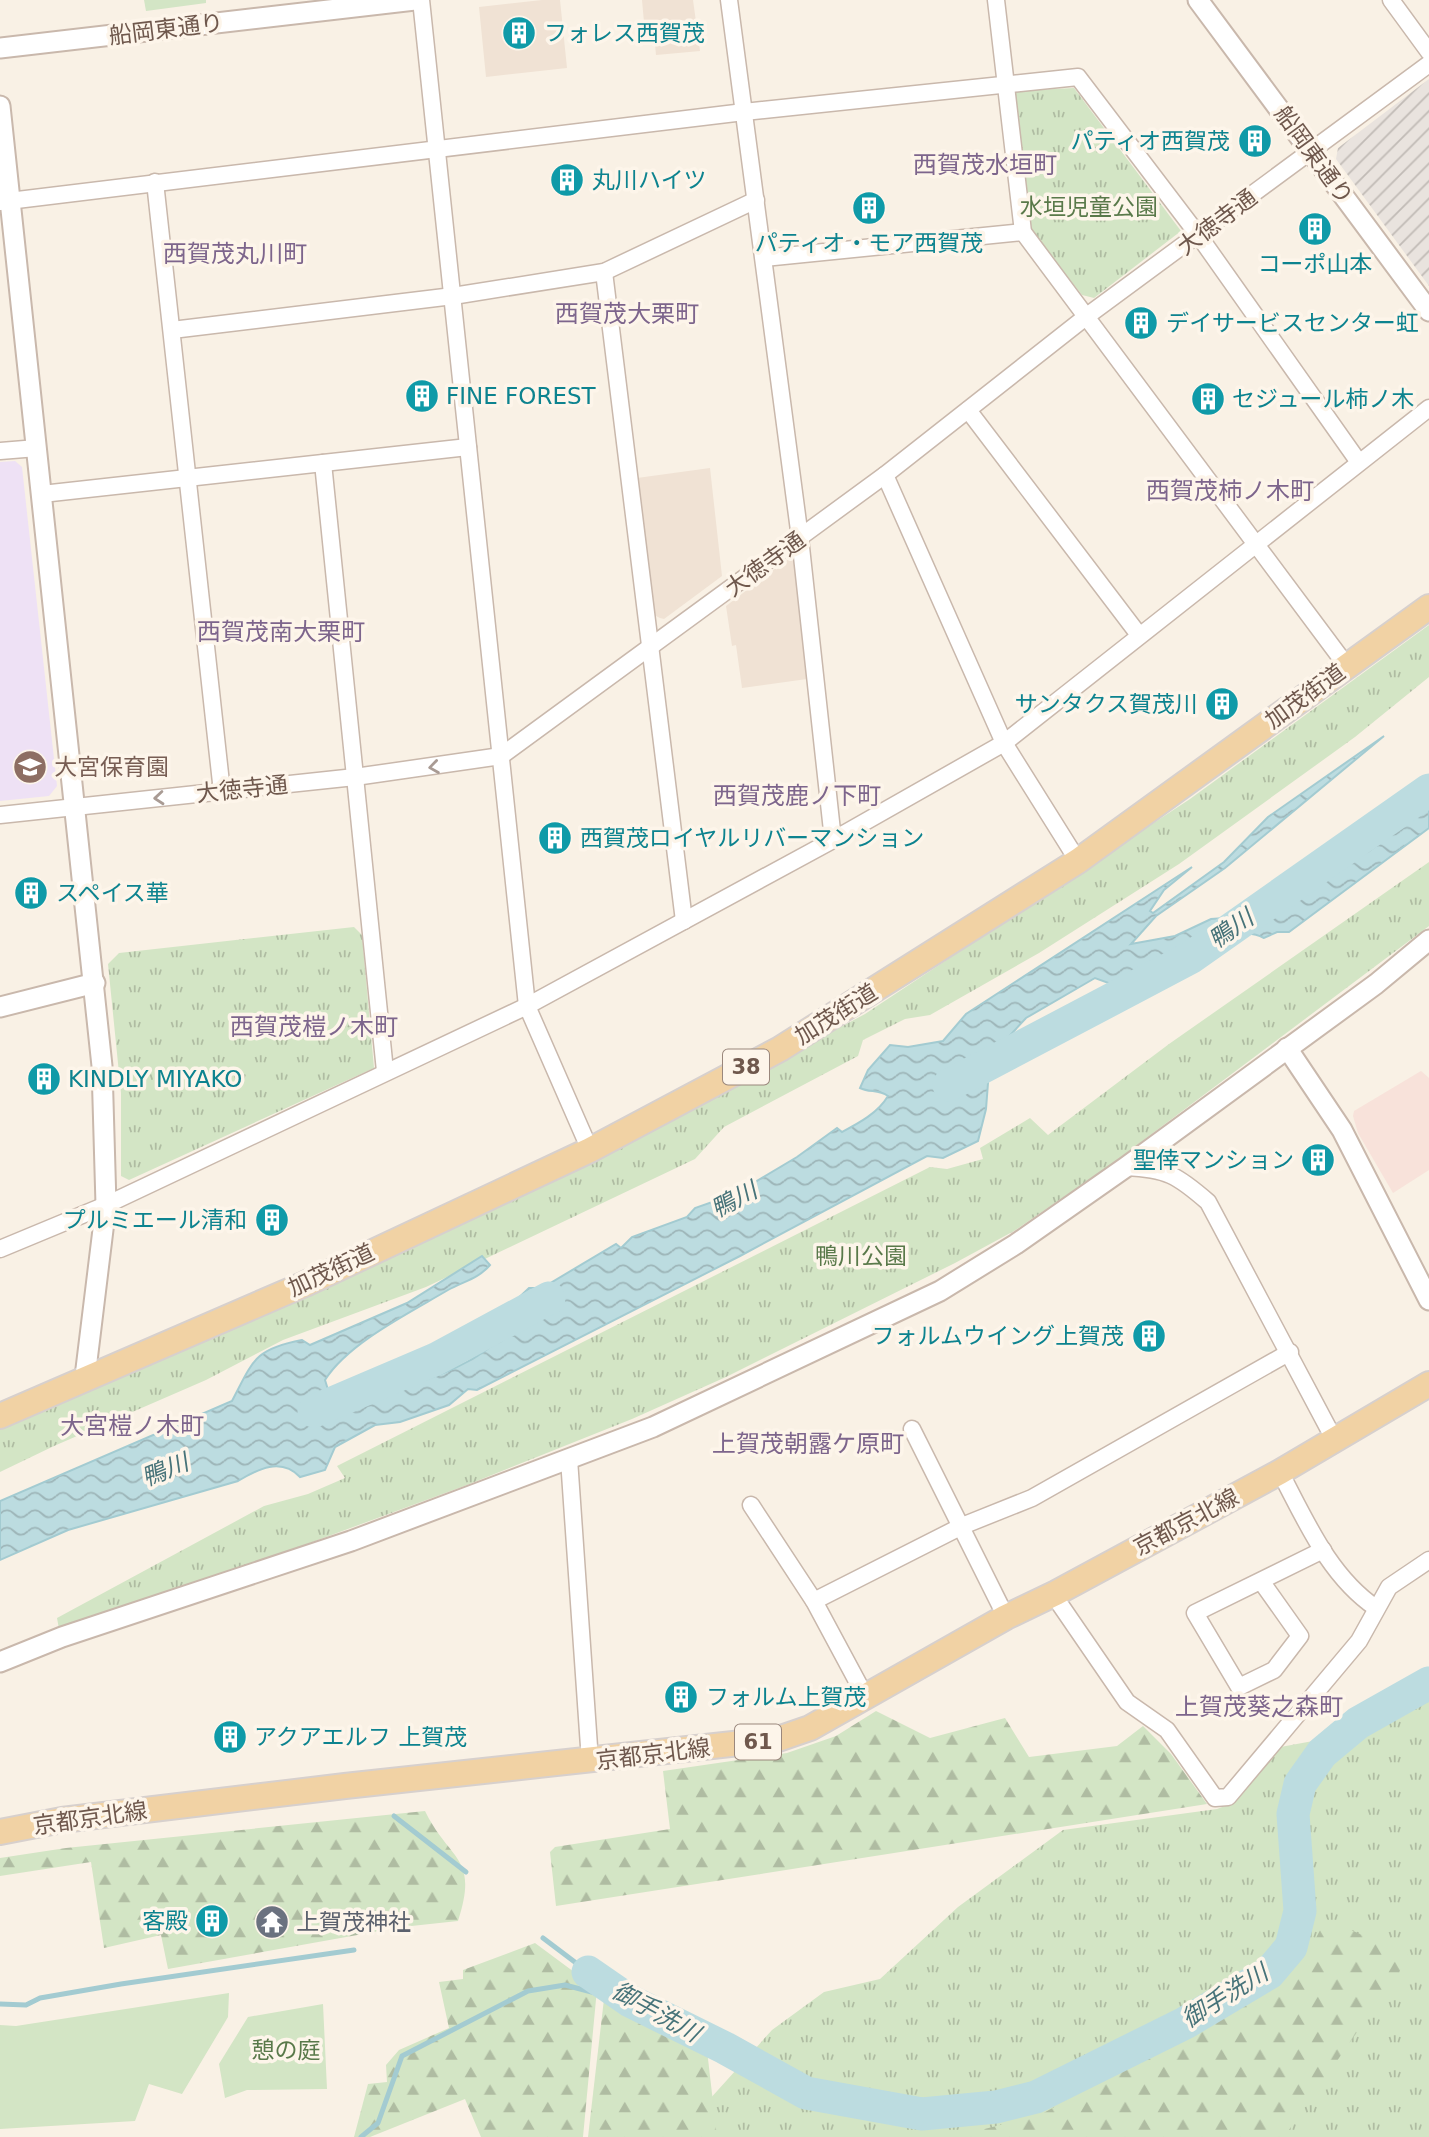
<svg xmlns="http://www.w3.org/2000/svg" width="1429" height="2137" viewBox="0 0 1429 2137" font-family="'DejaVu Sans','Noto Sans JP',sans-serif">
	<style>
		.residential { fill: #f0e2d4 }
		.commercial { fill: #f8e2da }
		.industrial { fill: url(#industrial-furrows) }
		.education { fill: #eee1f5 }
		.grass { fill: url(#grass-tufts) }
		.forest { fill: url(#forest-firs) }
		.garden { fill: #d3e5c5 }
		.water { fill: url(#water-waves); stroke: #a3cbd1; stroke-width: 2 }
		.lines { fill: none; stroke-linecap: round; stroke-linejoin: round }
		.stream { stroke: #a3cbd1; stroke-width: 5 }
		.river { stroke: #bcdce0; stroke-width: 33 }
		.minor-casing { stroke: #c9b8ac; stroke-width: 19 }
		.tertiary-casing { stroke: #c9b8ac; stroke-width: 23 }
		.primary-casing { stroke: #d7d0cd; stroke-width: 28 }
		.minor { stroke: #fff; stroke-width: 16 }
		.tertiary { stroke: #fff; stroke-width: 19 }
		.primary { stroke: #f1d2a4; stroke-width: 24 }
		.oneway { stroke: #a99b94 }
		.labels { text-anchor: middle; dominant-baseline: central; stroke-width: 7; stroke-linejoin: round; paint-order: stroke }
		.shield { fill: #fdf5ea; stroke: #9a877c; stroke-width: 2 }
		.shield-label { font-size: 21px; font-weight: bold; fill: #6f584d }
		.street-label { font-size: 23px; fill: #6f584d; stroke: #fdf5ea }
		.culture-label { font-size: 23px; fill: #0d838f; stroke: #fdf5ea; text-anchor: start }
		.park-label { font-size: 23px; fill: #59794a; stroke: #fdf5ea }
		.education-label { font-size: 23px; fill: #785e54; stroke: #fdf5ea; text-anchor: start }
		.worship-label { font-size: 23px; fill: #5b616d; stroke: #fdf5ea; text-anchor: start }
		.neighbourhood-label { font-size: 24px; fill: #7d658c; stroke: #fdf5ea }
		.water-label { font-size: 24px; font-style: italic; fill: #477379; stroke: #fdf5ea }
	</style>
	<defs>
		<pattern id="industrial-furrows" width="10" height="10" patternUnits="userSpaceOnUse" patternTransform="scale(1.75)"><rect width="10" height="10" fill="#e9e3de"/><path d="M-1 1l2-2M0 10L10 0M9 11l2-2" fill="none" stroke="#c1bbb6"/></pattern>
		<pattern id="grass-tufts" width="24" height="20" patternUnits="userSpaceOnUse" patternTransform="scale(1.75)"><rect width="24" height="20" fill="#d3e5c5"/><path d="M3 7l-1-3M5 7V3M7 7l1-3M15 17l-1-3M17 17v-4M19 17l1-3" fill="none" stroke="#afbca2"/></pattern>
		<pattern id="forest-firs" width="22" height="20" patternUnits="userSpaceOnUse" patternTransform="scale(1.75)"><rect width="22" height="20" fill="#d3e5c5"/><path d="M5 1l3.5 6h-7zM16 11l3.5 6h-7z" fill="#afbca2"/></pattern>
		<pattern id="water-waves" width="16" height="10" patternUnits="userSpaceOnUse" patternTransform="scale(1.75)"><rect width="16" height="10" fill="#bcdce0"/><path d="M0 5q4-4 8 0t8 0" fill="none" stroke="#9db5b8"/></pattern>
	</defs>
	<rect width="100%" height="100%" fill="#f9f1e5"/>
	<!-- residential -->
	<g class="residential">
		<polygon points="542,0 560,0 567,68 486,77 479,7"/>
		<polygon points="642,0 693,0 700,51 656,55 655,44 646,44"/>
		<polygon points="710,468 722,576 664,619 660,618 654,615 637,478"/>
		<polygon points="789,558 794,559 807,679 742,688 736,645 732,646 726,606"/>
	</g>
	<!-- commercial -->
	<polygon class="commercial" points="1421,1071 1429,1078 1429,1170 1393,1193 1358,1133 1353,1116 1354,1111"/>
	<!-- industrial -->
	<polygon class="industrial" points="1429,79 1429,286 1336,159 1338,148"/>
	<!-- education -->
	<polygon class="education" points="15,461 22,467 57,786 49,796 0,801 0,462"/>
	<!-- grass -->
	<g class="grass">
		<polygon points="1074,88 1181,231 1094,298 1082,295 1031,231 1014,91"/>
		<polygon points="1429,625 1429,677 1355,737 1179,864 1039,953 930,1015 905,1019 863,1040 858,1056 724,1127 695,1159 426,1287 283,1340 206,1380 54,1446 0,1472 0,1425 590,1161 865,1014 1190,799"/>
		<polygon points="1429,862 1429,926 1113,1163 1014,1231 955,1263 726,1377 632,1419 467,1485 280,1554 59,1629 57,1618 264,1506 308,1494 345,1478 337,1466 930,1167 947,1169 983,1159 980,1148 1030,1118 1048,1135 1169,1044"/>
		<polygon points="354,927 362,935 374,1068 129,1180 121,1176 121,1093 108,964 119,953"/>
		<polygon points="1429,1688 1429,2137 690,2137 690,2121 772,2030 824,1992 880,1979 958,1907 1063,1830 1217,1809 1230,1804 1275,1748 1362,1732"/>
	</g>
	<!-- forest -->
	<g class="forest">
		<polygon points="876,1711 930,1738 1005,1718 1029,1757 1117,1746 1143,1726 1171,1754 1207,1804 556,1906 550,1852 555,1847 670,1829 663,1771 787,1753 836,1736"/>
		<path d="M425,1811C450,1862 479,1856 458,1921L402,1927L168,1969L161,1935L104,1948L91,1862L0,1876V1858L66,1848Z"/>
		<polygon points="1326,1919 1410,1956 1284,2137 953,2137 1040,2115 1299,1970"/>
		<polygon points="535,1943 597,1989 583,2137 481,2137 465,2099 370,2137 354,2137 368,2084 387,2082 386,2065 399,2050 449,2028 439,1982 463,1979 463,1970"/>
		<polygon points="604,1999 707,2050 717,2137 588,2137"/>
	</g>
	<!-- garden -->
	<g class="garden">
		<polygon points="144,0 206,0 206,3 146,11"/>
		<polygon points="229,1993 228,2017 182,2094 149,2084 135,2121 0,2129 0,2025 16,2026"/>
		<polygon points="323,2004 327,2089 247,2090 225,2098 219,2064 248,2017"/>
	</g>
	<!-- water -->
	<path class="water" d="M1384,736L1225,868L1156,916L1131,944L1175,936L1211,919L1255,916L1283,906L1429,807V828L1289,932H1277L1264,938C1240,926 1227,943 1207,951C1177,962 1165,966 1140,987L1114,985L1095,978L1026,1018L990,1057L986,1109L978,1141L943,1158L927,1156L740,1256L477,1390L468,1389L449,1405L400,1422L375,1425L335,1447L325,1470L300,1477C281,1457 258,1469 238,1481L68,1530L0,1560V1501L232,1401C253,1361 254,1349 302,1340L310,1345L407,1303L482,1256L490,1265C478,1279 464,1281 448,1290C411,1312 348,1343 325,1380L329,1393C341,1393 354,1396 366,1394C406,1390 489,1363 508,1326C511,1320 511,1312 511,1305L529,1288H542L616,1244L621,1248L632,1237L687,1217L695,1208L735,1194L797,1157L837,1128L842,1132C859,1123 878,1113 888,1096C878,1089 870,1093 860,1088L868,1070L890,1045L908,1047L943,1041L966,1014L1192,867L1164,890L1150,911L1153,913L1224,862L1268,817Z"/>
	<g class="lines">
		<!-- stream -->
		<g class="stream">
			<polyline points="394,1816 466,1872"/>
			<polyline points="543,1938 588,1972"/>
			<polyline points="0,2004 26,2005 40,1998 121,1984 354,1950"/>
			<polyline points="361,2137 378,2123 402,2056 528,1991 565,1985 603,1995 615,1992"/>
		</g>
		<!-- river -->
		<g class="river">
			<polyline points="949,1085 1190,958 1429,790"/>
			<polyline points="314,1411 436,1359 549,1298"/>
			<polyline points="588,1972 630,2001 725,2048 806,2093 922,2114 996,2107 1036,2097 1185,2023 1269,1973 1291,1947 1300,1911 1293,1814 1300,1784 1322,1753 1358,1723 1429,1683"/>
		</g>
		<!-- minor casing -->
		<g class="minor-casing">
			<g id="minor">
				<polyline points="421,0 527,1006 590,1150"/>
				<polyline points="729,0 800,538 833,840"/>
				<polyline points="996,0 1023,232 1346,665"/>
				<polyline points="1391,0 1429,52"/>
				<polyline points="155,182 222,792"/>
				<polyline points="0,202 744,112 1078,77 1199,236 1358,461"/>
				<polyline points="764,258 1023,232"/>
				<polyline points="604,272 684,921"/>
				<polyline points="172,330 453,296 604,272 756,200"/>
				<polyline points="968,410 1139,635"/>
				<polyline points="0,451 37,448"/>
				<polyline points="323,463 385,1071"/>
				<polyline points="885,475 1004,743 1078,861"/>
				<polyline points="42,494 468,447"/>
				<polyline points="0,815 355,777 501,756 885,475 1087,316 1429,64"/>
				<path d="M1126,1167C1167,1169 1177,1175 1208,1202L1334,1439"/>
				<polyline points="0,1249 106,1205 527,1006 833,840 1004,743 1429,408"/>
				<polyline points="912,1429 1006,1617"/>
				<polyline points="569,1459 590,1761"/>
				<path d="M1280,1472C1306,1521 1329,1576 1376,1608"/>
				<polyline points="751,1505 814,1601 865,1696"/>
				<polyline points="1261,1581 1300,1636 1274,1670 1239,1687 1195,1613 1323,1550"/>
				<polyline points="1056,1593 1057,1600 1127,1702 1167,1730 1215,1798 1228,1797 1359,1641 1389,1587 1429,1560"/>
				<polyline points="814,1601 962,1526 1032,1498 1290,1352"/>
			</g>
		</g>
		<!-- tertiary casing -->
		<g class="tertiary-casing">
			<g id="tertiary">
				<polyline points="1198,0 1429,311"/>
				<polyline points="0,48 415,0"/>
				<polyline points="0,106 102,1066 106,1205 85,1377"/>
				<polyline points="0,1007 95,983"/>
				<polyline points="1287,1048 1342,1130 1429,1300"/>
				<polyline points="0,1662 62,1637 351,1541 653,1427 940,1291 1016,1244 1126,1167 1376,984 1429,940"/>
			</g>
		</g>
		<!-- primary casing -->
		<g class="primary-casing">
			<g id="primary">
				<polyline points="0,1416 305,1284 590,1150 780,1049 1078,861 1429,607"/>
				<polyline points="0,1832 62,1820 345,1786 778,1739 810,1728 1006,1617 1056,1593 1280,1472 1429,1384"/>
			</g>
		</g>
		<!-- minor -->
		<use href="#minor" class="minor"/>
		<!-- tertiary -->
		<use href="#tertiary" class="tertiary"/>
		<!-- primary -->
		<use href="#primary" class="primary"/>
	</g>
	<!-- one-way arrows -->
	<defs><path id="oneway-chevron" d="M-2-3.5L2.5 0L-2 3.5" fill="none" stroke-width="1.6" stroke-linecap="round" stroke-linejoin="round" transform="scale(1.75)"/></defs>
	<g class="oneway">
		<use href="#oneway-chevron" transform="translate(434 767) rotate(172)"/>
		<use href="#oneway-chevron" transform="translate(159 798) rotate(175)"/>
	</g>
	<!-- icons -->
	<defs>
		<g id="building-disc" transform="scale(1.75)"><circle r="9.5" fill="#0f9aa8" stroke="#fdf5ea"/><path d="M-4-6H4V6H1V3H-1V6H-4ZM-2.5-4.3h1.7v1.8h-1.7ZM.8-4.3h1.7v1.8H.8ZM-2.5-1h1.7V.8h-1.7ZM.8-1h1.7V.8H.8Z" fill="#fff"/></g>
		<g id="school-disc" transform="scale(1.75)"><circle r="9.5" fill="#8d6e63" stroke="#fdf5ea"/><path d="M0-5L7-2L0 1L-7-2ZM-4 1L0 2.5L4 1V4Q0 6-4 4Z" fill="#fff"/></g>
		<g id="temple-disc" transform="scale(1.75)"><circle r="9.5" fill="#6b7280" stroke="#fdf5ea"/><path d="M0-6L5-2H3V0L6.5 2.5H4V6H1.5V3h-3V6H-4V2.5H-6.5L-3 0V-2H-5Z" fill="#fff"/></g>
	</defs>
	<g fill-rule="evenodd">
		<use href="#building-disc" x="519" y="33"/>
		<use href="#building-disc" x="1255" y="141"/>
		<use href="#building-disc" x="567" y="180"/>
		<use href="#building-disc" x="869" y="208"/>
		<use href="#building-disc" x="1315" y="229"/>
		<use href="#building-disc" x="1141" y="323"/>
		<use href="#building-disc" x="422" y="396"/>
		<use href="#building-disc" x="1208" y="399"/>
		<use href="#building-disc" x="1222" y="704"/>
		<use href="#school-disc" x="30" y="767"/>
		<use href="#building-disc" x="555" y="838"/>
		<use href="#building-disc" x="31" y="893"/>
		<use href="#building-disc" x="44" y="1079"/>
		<use href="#building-disc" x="1318" y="1160"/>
		<use href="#building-disc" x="272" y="1220"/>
		<use href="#building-disc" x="1149" y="1336"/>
		<use href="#building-disc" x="681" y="1697"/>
		<use href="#building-disc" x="230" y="1737"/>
		<use href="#building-disc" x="212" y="1921"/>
		<use href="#temple-disc" x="272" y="1922"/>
	</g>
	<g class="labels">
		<!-- shield labels -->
		<g class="shield">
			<rect x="723" y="1049.5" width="46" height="35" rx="5"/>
			<rect x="735" y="1724.5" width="46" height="35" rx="5"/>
		</g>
		<g class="shield-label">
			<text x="746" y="1067">38</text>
			<text x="758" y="1742">61</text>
		</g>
		<!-- street labels -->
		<g class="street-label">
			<text transform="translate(166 29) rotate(-7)">船岡東通り</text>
			<text transform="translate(1314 155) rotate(54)">船岡東通り</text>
			<text transform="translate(1217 222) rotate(-37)">大徳寺通</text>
			<text transform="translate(765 564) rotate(-36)">大徳寺通</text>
			<text transform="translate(1305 696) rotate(-36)">加茂街道</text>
			<text transform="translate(242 789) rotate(-6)">大徳寺通</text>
			<text transform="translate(836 1014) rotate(-32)">加茂街道</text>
			<text transform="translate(331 1270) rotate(-25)">加茂街道</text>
			<text transform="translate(1186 1522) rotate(-28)">京都京北線</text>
			<text transform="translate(653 1754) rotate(-7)">京都京北線</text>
			<text transform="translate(90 1818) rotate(-8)">京都京北線</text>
		</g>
		<!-- culture labels -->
		<g class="culture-label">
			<text x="544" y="33">フォレス西賀茂</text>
			<text x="1230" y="141" text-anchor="end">パティオ西賀茂</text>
			<text x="592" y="180">丸川ハイツ</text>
			<text x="869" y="243" text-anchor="middle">パティオ・モア西賀茂</text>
			<text x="1315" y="264" text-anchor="middle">コーポ山本</text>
			<text x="1166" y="323">デイサービスセンター虹</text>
			<text x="446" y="396">FINE FOREST</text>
			<text x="1232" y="399">セジュール柿ノ木</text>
			<text x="1198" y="704" text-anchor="end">サンタクス賀茂川</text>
			<text x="580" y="838">西賀茂ロイヤルリバーマンション</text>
			<text x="56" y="893">スペイス華</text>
			<text x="68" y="1079">KINDLY MIYAKO</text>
			<text x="1294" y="1160" text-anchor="end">聖倖マンション</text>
			<text x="247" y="1220" text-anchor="end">プルミエール清和</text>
			<text x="1124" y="1336" text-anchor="end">フォルムウイング上賀茂</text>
			<text x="706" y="1697">フォルム上賀茂</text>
			<text x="254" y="1737">アクアエルフ 上賀茂</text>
			<text x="188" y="1921" text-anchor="end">客殿</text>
		</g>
		<!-- park labels -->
		<g class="park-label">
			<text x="1089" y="207">水垣児童公園</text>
			<text x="861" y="1256">鴨川公園</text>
			<text x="286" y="2050">憩の庭</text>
		</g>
		<!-- education labels -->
		<g class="education-label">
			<text x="54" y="767">大宮保育園</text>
		</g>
		<!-- worship labels -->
		<g class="worship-label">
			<text x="296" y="1922">上賀茂神社</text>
		</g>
		<!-- neighbourhood labels -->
		<g class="neighbourhood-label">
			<text x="985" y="165">西賀茂水垣町</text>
			<text x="235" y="254">西賀茂丸川町</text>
			<text x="627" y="314">西賀茂大栗町</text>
			<text x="1230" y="491">西賀茂柿ノ木町</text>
			<text x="281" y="632">西賀茂南大栗町</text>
			<text x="797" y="796">西賀茂鹿ノ下町</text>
			<text x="314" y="1027">西賀茂榿ノ木町</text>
			<text x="132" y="1426">大宮榿ノ木町</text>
			<text x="808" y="1444">上賀茂朝露ケ原町</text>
			<text x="1259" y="1707">上賀茂葵之森町</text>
		</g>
		<!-- water labels -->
		<g class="water-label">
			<text transform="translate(1231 929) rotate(-35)">鴨川</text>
			<text transform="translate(734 1200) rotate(-28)">鴨川</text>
			<text transform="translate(165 1470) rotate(-22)">鴨川</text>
			<text transform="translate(1225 1996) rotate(-32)">御手洗川</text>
			<text transform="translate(656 2012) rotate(29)">御手洗川</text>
		</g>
	</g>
</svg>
